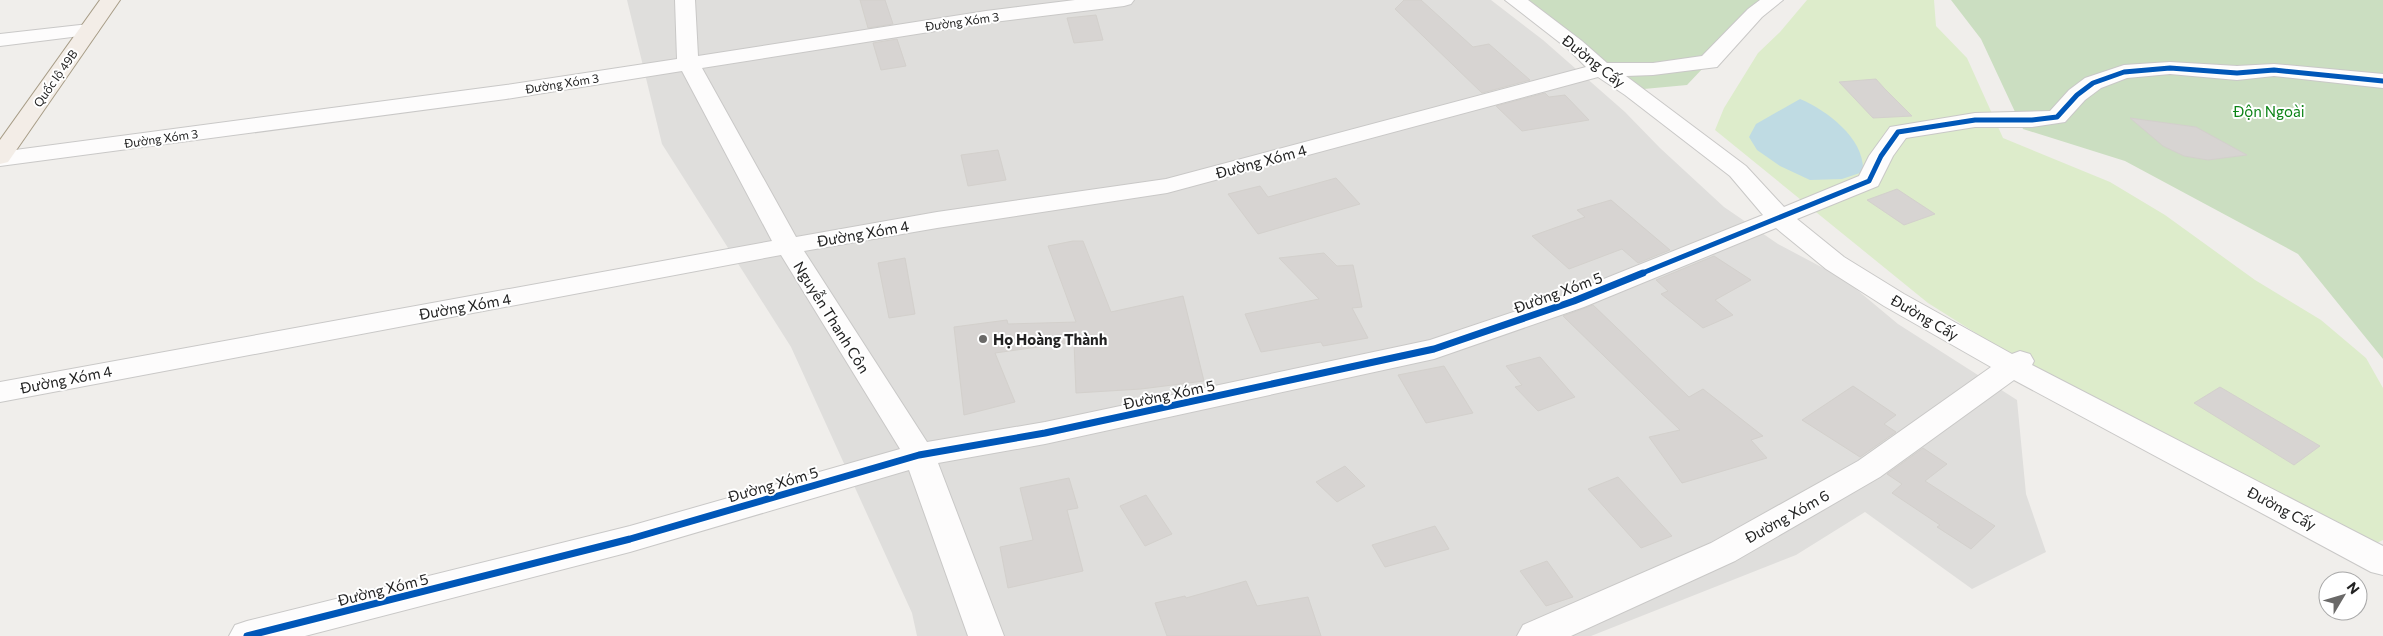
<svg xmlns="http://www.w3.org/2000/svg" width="2383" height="636" viewBox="0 0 2383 636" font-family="Commissioner,sans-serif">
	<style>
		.residential { fill: #dfdedc }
		.grass { fill: #ddeccb }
		.forest { fill: #cbdec1 }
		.water { fill: #bfdbe3 }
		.building { fill: #d7d4d2; stroke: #d3d0cc }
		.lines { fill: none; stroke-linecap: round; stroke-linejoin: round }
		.minor-casing { stroke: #c9c8c7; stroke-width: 2 }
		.major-casing { stroke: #a79c86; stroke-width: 2 }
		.minor { fill: #fdfcfc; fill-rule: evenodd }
		.major { fill: #f3ede7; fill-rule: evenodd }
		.cycleway-far1-casing { stroke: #fff; stroke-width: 8 }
		.cycleway-casing { stroke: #fff; stroke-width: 10 }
		.cycleway-far1 { stroke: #0057b8; stroke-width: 5 }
		.cycleway { stroke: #0057b8; stroke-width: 7 }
		.poi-dot { fill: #6a6968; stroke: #fff; stroke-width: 2 }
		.labels { text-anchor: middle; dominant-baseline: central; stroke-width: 4; stroke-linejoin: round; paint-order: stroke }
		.far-street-label { font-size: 12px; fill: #222; stroke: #fff }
		.street-label { font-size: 15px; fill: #222; stroke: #fff }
		.park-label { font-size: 15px; fill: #0c8416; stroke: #fff }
		.poi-label { font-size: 15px; font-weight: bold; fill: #222; stroke: #fff; text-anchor: start }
	</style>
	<rect width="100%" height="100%" fill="#f0eeeb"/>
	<!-- residential -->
	<polygon class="residential" points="627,0 1491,0 1543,40 1625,112 1660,148 1724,207 1778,244 1844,279 1898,324 2017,400 2026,494 2046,552 1972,589 1865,512 1796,555 1591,636 917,636 912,613 791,347 662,144"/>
	<!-- grass -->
	<polygon class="grass" points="1807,0 1934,0 1936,26 1967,58 2003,138 2110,182 2165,215 2255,280 2321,320 2366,358 2383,388 2383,540 2364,549 2109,417 1928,303 1715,130 1724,108 1758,53 1780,32"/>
	<!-- forest -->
	<g class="forest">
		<polygon points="1515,0 1773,0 1755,13 1687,85 1633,90"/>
		<polygon points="1951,0 2383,0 2383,359 2298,254 2125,161 2023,129 1981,39"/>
	</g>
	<!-- water -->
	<path class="water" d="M1800,99C1828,111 1865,139 1863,172L1842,179L1810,180L1780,166L1757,150L1749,137L1756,124Z"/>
	<!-- building -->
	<g class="building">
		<polygon points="860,0 885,0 893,24 868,28"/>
		<polygon points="1404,0 1421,0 1473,47 1489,44 1530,80 1482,93 1395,9"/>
		<polygon points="1096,15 1103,40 1074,43 1067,18"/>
		<polygon points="897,39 906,66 881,70 873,43"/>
		<polygon points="1876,79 1884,88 1912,116 1873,118 1839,82"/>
		<polygon points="1545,93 1549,97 1565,95 1589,120 1522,131 1496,106"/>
		<polygon points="2130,118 2196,127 2247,155 2208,160 2184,156 2163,146"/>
		<polygon points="998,150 1006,180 968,186 961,155"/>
		<polygon points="1336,178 1360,204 1258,234 1228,194 1260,186 1268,197"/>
		<polygon points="1897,189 1935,214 1904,225 1867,200"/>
		<polygon points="1611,200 1670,250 1638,263 1622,249 1569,269 1532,236 1585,217 1577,210"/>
		<polygon points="1073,241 1083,241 1111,312 1183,296 1204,381 1141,389 1076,393 1074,342 995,353 1015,402 964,415 954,327 1007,320 1008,324 1076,322 1048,246"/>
		<polygon points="1324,253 1337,266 1353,265 1362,307 1352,308 1368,338 1323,346 1321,342 1261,352 1245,314 1319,299 1279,258"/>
		<polygon points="1714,256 1751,280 1715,300 1733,315 1703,328 1661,294 1668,291 1656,280"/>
		<polygon points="905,258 915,314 889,318 878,263"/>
		<polygon points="1593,305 1689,397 1703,389 1763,436 1751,440 1767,458 1682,483 1649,437 1680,430 1563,316"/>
		<polygon points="1540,357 1575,397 1538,411 1515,387 1522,385 1506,366"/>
		<polygon points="1444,366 1473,413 1426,423 1398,375"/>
		<polygon points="1853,386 1896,415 1884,424 1896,432 1860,457 1802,420"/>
		<polygon points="2220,387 2320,446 2294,465 2194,403"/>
		<polygon points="1923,448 1947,464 1925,481 1995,526 1971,549 1937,527 1940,525 1892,493 1902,484 1887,474"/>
		<polygon points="1345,466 1365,486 1337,502 1316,482"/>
		<polygon points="1618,477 1672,536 1641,548 1588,489"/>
		<polygon points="1069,478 1078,508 1067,510 1083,571 1008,588 1000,547 1033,540 1020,488"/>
		<polygon points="1146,495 1172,534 1145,546 1120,506"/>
		<polygon points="1435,526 1449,549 1385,567 1372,545"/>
		<polygon points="1547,561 1573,597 1546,606 1520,571"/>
		<polygon points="1246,581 1257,606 1308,597 1321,636 1167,636 1155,603 1185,596 1186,598"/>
	</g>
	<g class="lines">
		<!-- minor casing -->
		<g class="minor-casing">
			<g id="minor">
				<path d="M675,0H695L698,56L986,11L1075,0H1134L1131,4L1124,6L986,23L702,68L796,237L937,212L1166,179L1586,67L1568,49L1505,0H1528L1582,41L1607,63H1653L1702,56L1748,9L1760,0H1783L1762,17L1717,67L1653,75L1626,76L1746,166L1784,207L1859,176L1869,156L1890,127L1975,113L2050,111L2069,90L2085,78L2124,65L2170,62L2237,66L2274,64L2383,74V88L2274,76L2237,80L2170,74L2127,78L2101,88L2085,100L2065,122L2032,127H1975L1906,138L1893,156L1878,186L1797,219L1844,257L1904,294L2012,354L2020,351L2030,354L2034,361L2032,365L2383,546V575L2371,572L2014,380L1880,477L1735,561L1571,636H1517L1523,625L1711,543L1858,461L1991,367L1884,306L1826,269L1776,228L1584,307L1434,359L1045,444L938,463L1004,636H968L909,470L630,552L305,636H229L235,625L247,621L630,526L900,449L781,255L0,402V382L772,241L682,71L506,99L0,166V152L506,85L677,59ZM1598,77L1625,95L1730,176L1763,215L1564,295L1430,340L1045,422L927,442L804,251L937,228L1167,193Z"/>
				<polygon points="89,24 96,26 99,30 96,34 0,46 0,34"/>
			</g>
		</g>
		<!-- major casing -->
		<g class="major-casing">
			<polygon id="major" points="100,0 120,0 8,162 0,164 0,140"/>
		</g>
		<!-- minor -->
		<use href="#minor" class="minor"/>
		<!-- major -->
		<use href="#major" class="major"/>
		<!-- cycleway-far1 casing -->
		<g class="cycleway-far1-casing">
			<polyline id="cycleway-far1" points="1640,274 1869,181 1881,156 1898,132 1975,120 2032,120 2057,117 2077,95 2093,83 2124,72 2170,68 2237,73 2274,70 2383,81"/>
		</g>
		<!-- cycleway casing -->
		<g class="cycleway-casing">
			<polyline id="cycleway" points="247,636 630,539 919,455 1045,433 1434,349 1574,301 1643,273"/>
		</g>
		<!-- cycleway-far1 -->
		<use href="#cycleway-far1" class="cycleway-far1"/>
		<!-- cycleway -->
		<use href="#cycleway" class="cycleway"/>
	</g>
	<!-- markers -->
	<circle class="poi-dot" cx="983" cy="339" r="5"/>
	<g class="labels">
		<!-- far-street labels -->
		<g class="far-street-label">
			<text transform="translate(962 21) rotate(-8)">Đường Xóm 3</text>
			<text transform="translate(55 78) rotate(-55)">Quốc lộ 49B</text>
			<text transform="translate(562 83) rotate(-9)">Đường Xóm 3</text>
			<text transform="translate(161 138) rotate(-8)">Đường Xóm 3</text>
		</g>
		<!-- street labels -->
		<g class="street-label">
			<text transform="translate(1594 61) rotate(38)">Đường Cấy</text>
			<text transform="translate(1261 161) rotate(-15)">Đường Xóm 4</text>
			<text transform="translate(863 233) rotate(-10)">Đường Xóm 4</text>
			<text transform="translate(1558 292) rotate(-20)">Đường Xóm 5</text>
			<text transform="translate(465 306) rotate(-10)">Đường Xóm 4</text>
			<text transform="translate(832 317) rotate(58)">Nguyễn Thanh Côn</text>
			<text transform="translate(1925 317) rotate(30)">Đường Cấy</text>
			<text transform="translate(66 379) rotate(-11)">Đường Xóm 4</text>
			<text transform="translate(1169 394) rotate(-12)">Đường Xóm 5</text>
			<text transform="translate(773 484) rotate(-16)">Đường Xóm 5</text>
			<text transform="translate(2282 508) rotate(28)">Đường Cấy</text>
			<text transform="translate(1787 516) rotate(-29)">Đường Xóm 6</text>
			<text transform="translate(383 589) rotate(-14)">Đường Xóm 5</text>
		</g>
		<!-- park labels -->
		<g class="park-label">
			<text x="2269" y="111">Độn Ngoài</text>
		</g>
		<!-- poi labels -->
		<g class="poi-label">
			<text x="993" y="339">Họ Hoàng Thành</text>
		</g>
	</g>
	<!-- north arrow -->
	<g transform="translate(2343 596) rotate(52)"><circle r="24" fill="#ffffff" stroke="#a7a7a7"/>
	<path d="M0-4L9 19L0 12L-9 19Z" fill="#6a6968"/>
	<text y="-8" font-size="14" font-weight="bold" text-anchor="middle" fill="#222222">N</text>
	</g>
</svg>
